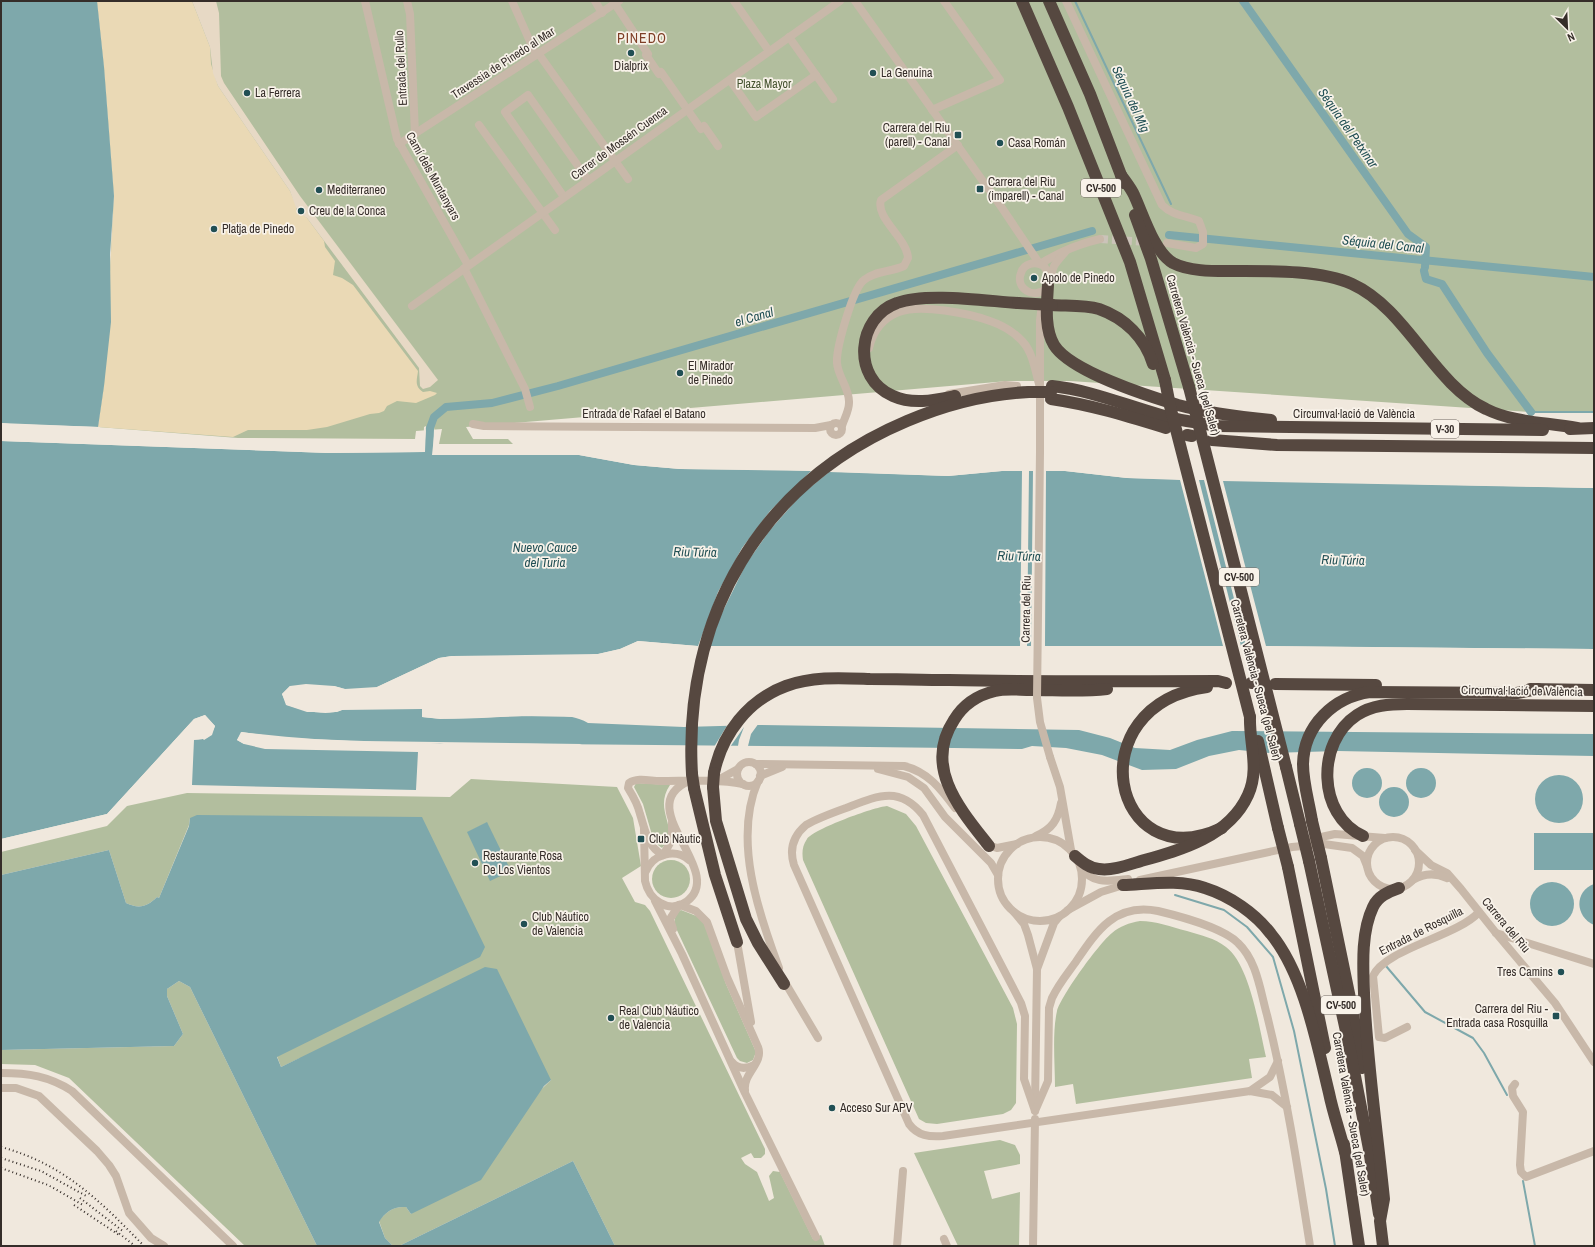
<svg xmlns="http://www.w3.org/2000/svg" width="1595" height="1247" viewBox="0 0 1595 1247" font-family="'Archivo Narrow',sans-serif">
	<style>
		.green { fill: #b2be9e }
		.sand { fill: #ead9b5 }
		.plaza { fill: #e7d9c5 }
		.water { fill: #7ea8ab }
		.pier { fill: #f0e8dd; fill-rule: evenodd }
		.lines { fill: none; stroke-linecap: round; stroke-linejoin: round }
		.stream { stroke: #7ea8ab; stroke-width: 2 }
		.canal { stroke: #7ea8ab; stroke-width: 8 }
		.minor-tunnel { stroke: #cbc3b9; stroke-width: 8; stroke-dasharray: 8 4; stroke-linecap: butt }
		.minor { stroke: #c8b8a9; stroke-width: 8 }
		.highway { stroke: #564840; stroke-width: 12 }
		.rail { stroke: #352d29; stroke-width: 2; stroke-dasharray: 1 3; stroke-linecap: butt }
		.minor-bridge { stroke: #c8b8a9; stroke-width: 8 }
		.highway-bridge { stroke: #564840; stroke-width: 12 }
		.poi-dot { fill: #214f54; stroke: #f8f2e9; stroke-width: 1.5 }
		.labels { text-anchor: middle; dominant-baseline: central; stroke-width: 3.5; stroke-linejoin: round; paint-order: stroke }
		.shield { fill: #f8f2e9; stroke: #706863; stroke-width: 1 }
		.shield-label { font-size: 11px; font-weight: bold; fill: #352d29 }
		.street-label { font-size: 12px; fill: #352d29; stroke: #f8f2e9 }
		.poi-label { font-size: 12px; fill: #352d29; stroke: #f8f2e9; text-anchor: start }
		.park-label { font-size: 12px; fill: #44522e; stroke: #f8f2e9 }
		.water-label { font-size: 13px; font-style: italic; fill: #214f54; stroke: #f8f2e9 }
		.quarter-label { font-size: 14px; letter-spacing: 1px; fill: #7f3f27; stroke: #f8f2e9 }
	</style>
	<rect width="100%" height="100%" fill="#f0e8dd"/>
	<!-- green -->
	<g class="green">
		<polygon points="97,1 1594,1 1594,412 1531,412 1070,381 1008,381 466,427 473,439 508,439 513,444 439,444 442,429 416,431 415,439 238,438 98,427 104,386 114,196 104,67"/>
		<path d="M471,779L617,787L633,818L641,866L622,878L635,902L645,905L650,911L765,1149V1154L761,1158H754L751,1153L741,1158L745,1164L757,1172L769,1201L774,1198L769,1176L773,1171L780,1172L813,1239L821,1235L825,1246H615L573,1161L399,1246H393L385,1238L379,1221C386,1212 393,1206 406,1207L411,1214L551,1080L300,1058L281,1067L190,818L189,825L159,898L157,897C147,907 139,909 126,903L109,850L1,875V852L107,826L127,806L187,793L450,797Z"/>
		<path d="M636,783L670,785C652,811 682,830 662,848L654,842L643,804L634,787Z"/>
		<path d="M887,806L906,814L916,826L1013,1008L1017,1024L1016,1103L1011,1110L1003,1114L937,1124L926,1123L919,1119L803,860C802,853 802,846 807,839C814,829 874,807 887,806Z"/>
		<circle cx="671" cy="879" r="19"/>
		<path d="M681,910L699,917L704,923L726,984L756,1052L753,1060L747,1063L740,1061L737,1058L675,926C674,920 675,913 681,910Z"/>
		<path d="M1140,921C1156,921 1171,927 1187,931C1200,935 1215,938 1226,947C1250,965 1259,1027 1266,1057L1249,1059L1252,1078L1076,1104L1073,1084L1055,1087C1055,1064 1052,1033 1057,1011C1061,996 1100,942 1112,933C1120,926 1129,923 1140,921Z"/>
		<polygon points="179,981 190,987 317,1246 245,1246 69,1078 35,1065 1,1064 1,1050 174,1046 183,1034 167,996 167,989"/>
		<polygon points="1000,1140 1015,1145 1020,1155 1020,1164 984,1171 992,1199 1020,1192 1019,1246 958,1246 914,1153"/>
	</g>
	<!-- sand -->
	<path class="sand" d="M97,1H192L210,47L211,64L218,86L290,191L296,205V210L307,218L324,241L325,247L335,261L333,275L342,278L353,285L418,371C417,380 414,386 423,392L430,391L437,393L435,395L416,403L397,401L387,406L384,411L379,413L370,414L327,427L307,430H248L233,437L98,427L104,386L114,196L104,67Z"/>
	<!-- plaza -->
	<polygon class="plaza" points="192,1 216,1 219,13 221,76 224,83 300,196 438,380 430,387 423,389 420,386 419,368 307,218 298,213 290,191 218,86 213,73 210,47"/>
	<!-- water -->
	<g class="water">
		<polygon points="1,1 97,1 104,67 114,196 110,255 111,322 104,386 98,427 1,423"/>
		<path d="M426,428L434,429L433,455H579L634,465L680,469L788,470L948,476L1002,471H1065L1127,478L1594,488V649L1228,646H697L638,641L620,649L598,654L452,656L439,658L377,687L345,689L334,686H290L282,694L287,705C303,710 325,717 342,710L422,709V717C461,722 502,715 541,716C559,716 572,714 588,723L684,727L756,725L1079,730L1110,738L1135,748L1170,750L1197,740L1232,731L1594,734V756L1338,751L1269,753L1239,750L1209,756L1176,769L1142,770L1102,755L1066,748L1032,746L1022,749C864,746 705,746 547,744C445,743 343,745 242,732L237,740L244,744L265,749L418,752L416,790L192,785L194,740C206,740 211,737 215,726L205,715L194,719L107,814L1,839V441L328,453L424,452Z"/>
		<circle cx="1421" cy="783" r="15"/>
		<circle cx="1367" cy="783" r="15"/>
		<circle cx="1559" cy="799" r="24"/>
		<circle cx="1394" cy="802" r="15"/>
		<path d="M197,815L422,817L485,947L480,957L277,1057L281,1067L485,967L497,969L551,1080L544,1086L481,1180L411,1214L406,1207C394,1206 385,1212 379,1222L385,1238L393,1246H317L190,987L179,981L167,989V996L183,1034L174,1046L1,1050V875L109,850L126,903C139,909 147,907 157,897L159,898L189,826L190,818Z"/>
		<polygon points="487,822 511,871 490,881 467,832"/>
		<rect x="1534" y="833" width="60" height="37"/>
		<circle cx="1552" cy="904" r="22"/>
		<path d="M1594,884V925C1575,917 1574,891 1594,884Z"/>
		<polygon points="573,1161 615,1246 399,1246"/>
	</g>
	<!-- pier -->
	<g class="pier">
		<polygon points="1,423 10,424 100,427 98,429 10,426 1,425"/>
		<polygon points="426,426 425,452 328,453 1,441 1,439 5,439 328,451 423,450 424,427"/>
		<path d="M435,427V453H580L634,463L680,467L788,468L948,474L1002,469H1065L1127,476L1594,486V488L1223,481L1266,646L1594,649V651L1228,648H697L638,643L620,651L598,656L572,657L598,654L620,649L638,641L698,646L718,592L742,548L770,511L811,471L680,469L634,465L579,455H432ZM1002,471H1022L1020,646H710L720,617L746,564L770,530L801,495L829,472L948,476ZM1029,471H1033L1031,646H1027ZM1046,471H1065L1127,478L1180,480L1223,646H1045ZM1199,480H1204L1246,646H1241Z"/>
		<polygon points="452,656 527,657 452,658 440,660 380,688 377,687 439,658"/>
		<polygon points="306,684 334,686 345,689 306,686 291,688 285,695 288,703 307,710 336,710 342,708 342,710 337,712 307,712 286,705 282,694 290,686"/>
		<polygon points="422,714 441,717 522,714 574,715 577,717 522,716 440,719 422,717"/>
		<polygon points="205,715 215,726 212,735 204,740 202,738 210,733 212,726 205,717 195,721 108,816 1,841 1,839 107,814 194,719"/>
		<polygon points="759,723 751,734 748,746 738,746 739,740 744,727 730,747 714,747 728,724"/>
		<polygon points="241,732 284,738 364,741 582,744 577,746 448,745 440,743 430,744 364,743 284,740 242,734 240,739 245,742 244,744 237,740"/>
	</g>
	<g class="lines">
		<!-- stream -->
		<g class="stream">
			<polyline points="1075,1 1171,204"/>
			<polyline points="1531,412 1594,412"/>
			<polyline points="1175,895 1224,910 1247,927 1273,957 1294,1031 1326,1189 1335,1246"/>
			<polyline points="1386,966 1425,1012 1473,1038 1484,1053 1507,1095"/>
			<polyline points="1523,1181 1535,1246"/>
		</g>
		<!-- canal -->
		<g class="canal">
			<polyline points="1243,1 1408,234 1426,247 1425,267"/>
			<polyline points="1169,235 1594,277"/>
			<polyline points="1424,271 1426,279 1442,284 1487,353 1531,412"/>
			<polyline points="430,428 434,417 446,407 492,403 558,386 1092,231"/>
		</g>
		<!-- minor-tunnel -->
		<polyline class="minor-tunnel" points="1100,239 1147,242"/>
		<!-- minor -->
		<g class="minor">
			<polyline points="365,1 397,139 468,265"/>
			<polyline points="407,1 410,14 415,134"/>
			<polyline points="512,1 536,55"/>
			<polyline points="595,1 602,13"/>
			<polyline points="734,1 769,51"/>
			<polyline points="855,1 1002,208 1039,263"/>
			<path d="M1066,1L1162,205C1173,216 1185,215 1199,221L1203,232V244L1196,248L1167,243"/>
			<polyline points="615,4 648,54 646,55 659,74 661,72 701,129 704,126 718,146"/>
			<polyline points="789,37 833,99"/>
			<polyline points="538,53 628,179"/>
			<polyline points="732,78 734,81 732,83 756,117 816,75"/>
			<polyline points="932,110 1000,80 944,1"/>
			<polyline points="479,125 555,230"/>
			<polyline points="399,144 619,1"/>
			<polyline points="564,197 505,112 528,95 588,180"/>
			<path d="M1040,264C1059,252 1079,244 1100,239"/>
			<polyline points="464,268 525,389 530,407"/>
			<path d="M1050,277L1044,266C1035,261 1024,263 1021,273C1015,288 1034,300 1045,289C1051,283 1051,273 1054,266C1057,261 1062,256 1066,251"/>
			<polyline points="412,306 840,1"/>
			<path d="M869,348C873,331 883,318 899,312C921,304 968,313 990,321C1002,325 1015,333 1023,342C1034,354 1036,376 1041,391"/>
			<polyline points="949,394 1005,385 1017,386"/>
			<circle cx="836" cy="429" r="6"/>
			<polyline points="473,424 484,426 815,428 831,425"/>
			<path d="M842,426C844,419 849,411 849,403C850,389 838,377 837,363C836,348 853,288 864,280C874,271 891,272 904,266L908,258C907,238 875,218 881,200L958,145"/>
			<polyline points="1040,452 1040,320 1042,305"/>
			<polyline points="1050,757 1060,787 1071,850"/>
			<circle cx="749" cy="774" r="12"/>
			<path d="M756,764L904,766C928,772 941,789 955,808"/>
			<polyline points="878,769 908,777 924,788 945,817 991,863 998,875"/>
			<polyline points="760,776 782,767"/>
			<polyline points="718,780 738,769"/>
			<path d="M758,781C733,839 758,912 779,968"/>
			<path d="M644,829L645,881C649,899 667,914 686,902C729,872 629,807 689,781"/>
			<path d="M1036,836C1052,829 1058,820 1061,803"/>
			<circle cx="1040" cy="879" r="42"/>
			<circle cx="1393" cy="863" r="26"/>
			<polyline points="1312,839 1335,834 1385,838"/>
			<polyline points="985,844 997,848 1017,844"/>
			<polyline points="1415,850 1431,865 1447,873 1461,889 1496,933 1555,1003 1594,1062"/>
			<polyline points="664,854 672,839 672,823"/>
			<path d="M663,855C647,847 645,829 640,814C638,805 633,796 628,788L629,783C638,777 650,781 660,781C688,781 715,779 743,784"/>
			<path d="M1081,867C1092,885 1110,881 1128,879"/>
			<path d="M646,871C653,854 675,848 689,860"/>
			<polyline points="1140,880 1292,847 1324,844 1352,848 1363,856 1367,866"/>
			<path d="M1413,880C1424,873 1436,873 1447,878"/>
			<polyline points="655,901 682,954 745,1093 816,1237"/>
			<path d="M680,905L696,911L707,922L727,977L758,1047C764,1063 743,1073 745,1090"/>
			<polyline points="1068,910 1101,892 1127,884"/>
			<polyline points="1014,912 1024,924 1028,935 1037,969 1035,1105"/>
			<polyline points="673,929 670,919 679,905"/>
			<polyline points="1496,933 1594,964"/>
			<polyline points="737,942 751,1022"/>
			<polyline points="1037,969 1054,923 1059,917"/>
			<polyline points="783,979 818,1038"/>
			<path d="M1407,1027L1385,1038L1379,1037L1373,976C1385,949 1458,936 1479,912"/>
			<path d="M732,1062C738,1069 746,1069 754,1065"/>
			<path d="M1,1073C28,1073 49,1076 72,1091L233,1246"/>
			<polyline points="1515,1084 1512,1088 1513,1096 1523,1112 1520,1165 1521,1172 1526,1177 1594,1151"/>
			<polyline points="1,1088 16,1088 39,1096 97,1151 109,1165 116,1176 129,1213 151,1238 164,1246"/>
			<polyline points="1250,1091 1270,1077 1278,1061"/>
			<path d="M1035,1111L1024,1079L1025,1016L1021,1003L923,815C899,785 877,796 846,808C832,813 818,818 806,825C793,836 789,849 794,865L909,1124C918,1136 929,1137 943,1136L1250,1091L1272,1095L1287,1107"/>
			<path d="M1035,1111L1048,1081L1049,1008L1052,998C1058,985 1067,974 1075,963C1096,932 1115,902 1158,911C1179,916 1223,928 1238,943C1257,961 1260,990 1267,1015C1286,1091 1298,1169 1310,1246"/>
			<polyline points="944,1239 947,1246"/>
			<polyline points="897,1246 903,1171"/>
			<polyline points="1033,1246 1035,1119"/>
		</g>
		<!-- highway -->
		<g class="highway">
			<polyline points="1022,1 1068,107 1130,262 1165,380"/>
			<polyline points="1049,1 1090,94 1124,183"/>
			<path d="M1121,175C1125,181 1131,188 1134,195C1143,214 1154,252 1173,263C1190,272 1216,271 1235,271C1269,271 1321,270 1352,284C1407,309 1433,384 1486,409C1514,423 1546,422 1577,428"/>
			<polyline points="1135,215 1151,259 1189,387"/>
			<path d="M1048,285C1047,304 1044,328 1054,345C1070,371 1148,396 1178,405C1208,413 1241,417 1271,420"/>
			<path d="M1052,305C1067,306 1085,305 1099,309C1125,318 1145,338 1153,364"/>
			<path d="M1052,386C1090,390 1125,405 1161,415C1180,421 1199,423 1219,426L1543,430"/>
			<path d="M955,396C935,400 913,405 893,396C851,378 857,317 897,303C926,292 986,301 1018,303"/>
			<path d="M1051,399C1092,405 1127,416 1166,428"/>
			<polyline points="1570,429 1594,428"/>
			<polyline points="1187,435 1192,436"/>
			<polyline points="1212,440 1277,445 1594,448"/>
			<polyline points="1251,683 1256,683"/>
			<polyline points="1275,684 1376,685"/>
			<path d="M1207,687C1076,705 1111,880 1222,828"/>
			<polyline points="1530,689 1594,690"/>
			<polyline points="1258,741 1278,828"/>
			<polyline points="1286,767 1300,824"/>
			<path d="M714,773C722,734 748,700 786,686C813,676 842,678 870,679C896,679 922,680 949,680C1038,682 1128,681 1218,681L1226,683"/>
			<path d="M692,774C683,617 760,483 907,421C947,404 986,394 1029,392"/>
			<polyline points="713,787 716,821 746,919 758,943 784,984"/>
			<polyline points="694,788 715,875 737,942"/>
			<path d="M1312,821C1309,802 1303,783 1303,764C1304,725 1334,697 1370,692L1517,693L1538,689"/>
			<path d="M1363,836C1317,815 1316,742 1357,715C1372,705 1390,704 1407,704L1594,706"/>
			<path d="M989,846C960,809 923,767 954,720C963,705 978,695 995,691C1006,688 1019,690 1031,690C1056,690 1082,692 1107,689"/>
			<path d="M1075,856C1082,862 1089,868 1099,869C1112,871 1128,865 1141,861C1181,850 1229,837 1248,795C1260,769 1249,743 1250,717"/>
			<polyline points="1321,858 1352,1008 1362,1068"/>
			<polyline points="1309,861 1349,1045 1369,1149 1379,1214"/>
			<polyline points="1288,867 1325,1048"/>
			<path d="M1123,885C1150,884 1179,879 1205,888C1230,896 1255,913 1271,934C1304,974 1317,1044 1329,1093C1333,1113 1340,1132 1345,1152"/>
			<polyline points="1344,1144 1359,1246"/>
			<path d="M1383,1246L1380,1221L1384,1199C1377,1130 1367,1062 1364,993C1363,966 1361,932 1373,907C1378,896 1388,892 1399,888"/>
		</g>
		<!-- rail -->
		<g class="rail">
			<path d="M1,1147C64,1164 100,1201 144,1246"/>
			<polyline points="1,1158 41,1171 88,1197"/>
			<polyline points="1,1168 48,1185 83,1205"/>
			<polyline points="80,1198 124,1232"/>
			<polyline points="74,1205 119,1235"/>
			<polyline points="116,1231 135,1246"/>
		</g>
		<!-- minor-bridge -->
		<polyline class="minor-bridge" points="1040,452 1037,698 1040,722 1050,757"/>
		<!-- highway-bridge -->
		<g class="highway-bridge">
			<polyline points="1018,303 1052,305"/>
			<polyline points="1165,380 1170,406 1250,717"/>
			<polyline points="1189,387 1286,767"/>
			<polyline points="1029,392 1051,392"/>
			<polyline points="692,774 694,788"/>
			<polyline points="713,787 714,773"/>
			<polyline points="1312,821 1321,858"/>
			<polyline points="1300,824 1309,861"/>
			<polyline points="1278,828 1288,867"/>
		</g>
	</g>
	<!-- markers -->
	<g class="poi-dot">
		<circle cx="631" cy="53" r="4"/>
		<circle cx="873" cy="73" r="4"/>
		<circle cx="247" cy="93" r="4"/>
		<rect x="954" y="131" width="8" height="8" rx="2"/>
		<circle cx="1000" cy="143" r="4"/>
		<rect x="976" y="185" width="8" height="8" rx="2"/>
		<circle cx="319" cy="190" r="4"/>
		<circle cx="301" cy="211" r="4"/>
		<circle cx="214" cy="229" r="4"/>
		<circle cx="1034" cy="278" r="4"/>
		<circle cx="680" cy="373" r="4"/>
		<rect x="637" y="835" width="8" height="8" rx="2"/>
		<circle cx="475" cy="863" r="4"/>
		<circle cx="524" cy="924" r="4"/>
		<circle cx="1561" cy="972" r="4"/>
		<rect x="1552" y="1012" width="8" height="8" rx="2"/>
		<circle cx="611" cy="1018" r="4"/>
		<circle cx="832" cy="1108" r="4"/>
	</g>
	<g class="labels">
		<!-- shield labels -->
		<g class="shield">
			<rect x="1081" y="179" width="40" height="18" rx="3"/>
			<rect x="1431" y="420" width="28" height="18" rx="3"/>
			<rect x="1219" y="568" width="40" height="18" rx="3"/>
			<rect x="1321" y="996" width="40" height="18" rx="3"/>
		</g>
		<g class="shield-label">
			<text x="1101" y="188">CV-500</text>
			<text x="1445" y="429">V-30</text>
			<text x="1239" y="577">CV-500</text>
			<text x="1341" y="1005">CV-500</text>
		</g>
		<!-- street labels -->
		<g class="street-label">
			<text transform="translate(503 63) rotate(-33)">Travessia de Pinedo al Mar</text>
			<text transform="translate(401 68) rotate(-93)">Entrada del Rullo</text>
			<text transform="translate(619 143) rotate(-36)">Carrer de Mossén Cuenca</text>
			<text transform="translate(433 176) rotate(61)">Camí dels Muntanyars</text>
			<text transform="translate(1193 355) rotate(74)">Carretera València - Sueca (pel Saler)</text>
			<text x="644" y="414">Entrada de Rafael el Batano</text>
			<text x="1354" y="414">Circumval·lació de València</text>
			<text transform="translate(1026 609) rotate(-89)">Carrera del Riu</text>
			<text transform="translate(1256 680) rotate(75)">Carretera València - Sueca (pel Saler)</text>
			<text transform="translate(1522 691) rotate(1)">Circumval·lació de València</text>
			<text transform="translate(1506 925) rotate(50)">Carrera del Riu</text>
			<text transform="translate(1421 931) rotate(-27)">Entrada de Rosquilla</text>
			<text transform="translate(1351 1114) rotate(80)">Carretera València - Sueca (pel Saler)</text>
		</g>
		<!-- poi labels -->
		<g class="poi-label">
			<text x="631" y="66" text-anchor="middle">Dialprix</text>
			<text x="881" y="73">La Genuina</text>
			<text x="255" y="93">La Ferrera</text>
			<text x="950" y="128" text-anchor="end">Carrera del Riu<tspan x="950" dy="14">(parell) - Canal</tspan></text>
			<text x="1008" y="143">Casa Román</text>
			<text x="988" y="182">Carrera del Riu<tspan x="988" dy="14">(imparell) - Canal</tspan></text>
			<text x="327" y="190">Mediterraneo</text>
			<text x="309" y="211">Creu de la Conca</text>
			<text x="222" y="229">Platja de Pinedo</text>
			<text x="1042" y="278">Apolo de Pinedo</text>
			<text x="688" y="366">El Mirador<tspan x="688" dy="14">de Pinedo</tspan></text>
			<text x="649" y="839">Club Nàutic</text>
			<text x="483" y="856">Restaurante Rosa<tspan x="483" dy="14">De Los Vientos</tspan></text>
			<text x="532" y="917">Club Náutico<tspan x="532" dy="14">de Valencia</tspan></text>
			<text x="1553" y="972" text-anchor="end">Tres Camins</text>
			<text x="1548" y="1009" text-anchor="end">Carrera del Riu -<tspan x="1548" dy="14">Entrada casa Rosquilla</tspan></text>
			<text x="619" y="1011">Real Club Náutico<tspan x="619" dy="14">de Valencia</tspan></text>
			<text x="840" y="1108">Acceso Sur APV</text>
		</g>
		<!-- park labels -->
		<g class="park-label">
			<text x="764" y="84">Plaza Mayor</text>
		</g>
		<!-- water labels -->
		<g class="water-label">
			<text transform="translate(1131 99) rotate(65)">Séquia del Mig</text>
			<text transform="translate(1348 128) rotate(55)">Séquia del Petxinar</text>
			<text transform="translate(1383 244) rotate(6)">Séquia del Canal</text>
			<text transform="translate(754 317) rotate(-16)">el Canal</text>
			<text x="545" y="547">Nuevo Cauce<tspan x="545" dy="15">del Turia</tspan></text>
			<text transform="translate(695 552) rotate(1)">Riu Túria</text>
			<text transform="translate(1019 556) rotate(1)">Riu Túria</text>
			<text transform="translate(1343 560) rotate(1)">Riu Túria</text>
		</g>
		<!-- quarter labels -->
		<g class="quarter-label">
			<text x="642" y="38">PINEDO</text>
		</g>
	</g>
	<!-- border -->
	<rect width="1595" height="1247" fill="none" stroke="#352d29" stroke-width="4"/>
	<!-- north arrow -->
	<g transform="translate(1567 28) rotate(156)" stroke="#f8f2e9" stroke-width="3" paint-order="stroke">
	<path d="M0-3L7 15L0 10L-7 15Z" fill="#352d29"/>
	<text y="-6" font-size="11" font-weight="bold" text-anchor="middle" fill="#352d29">N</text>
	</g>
</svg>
